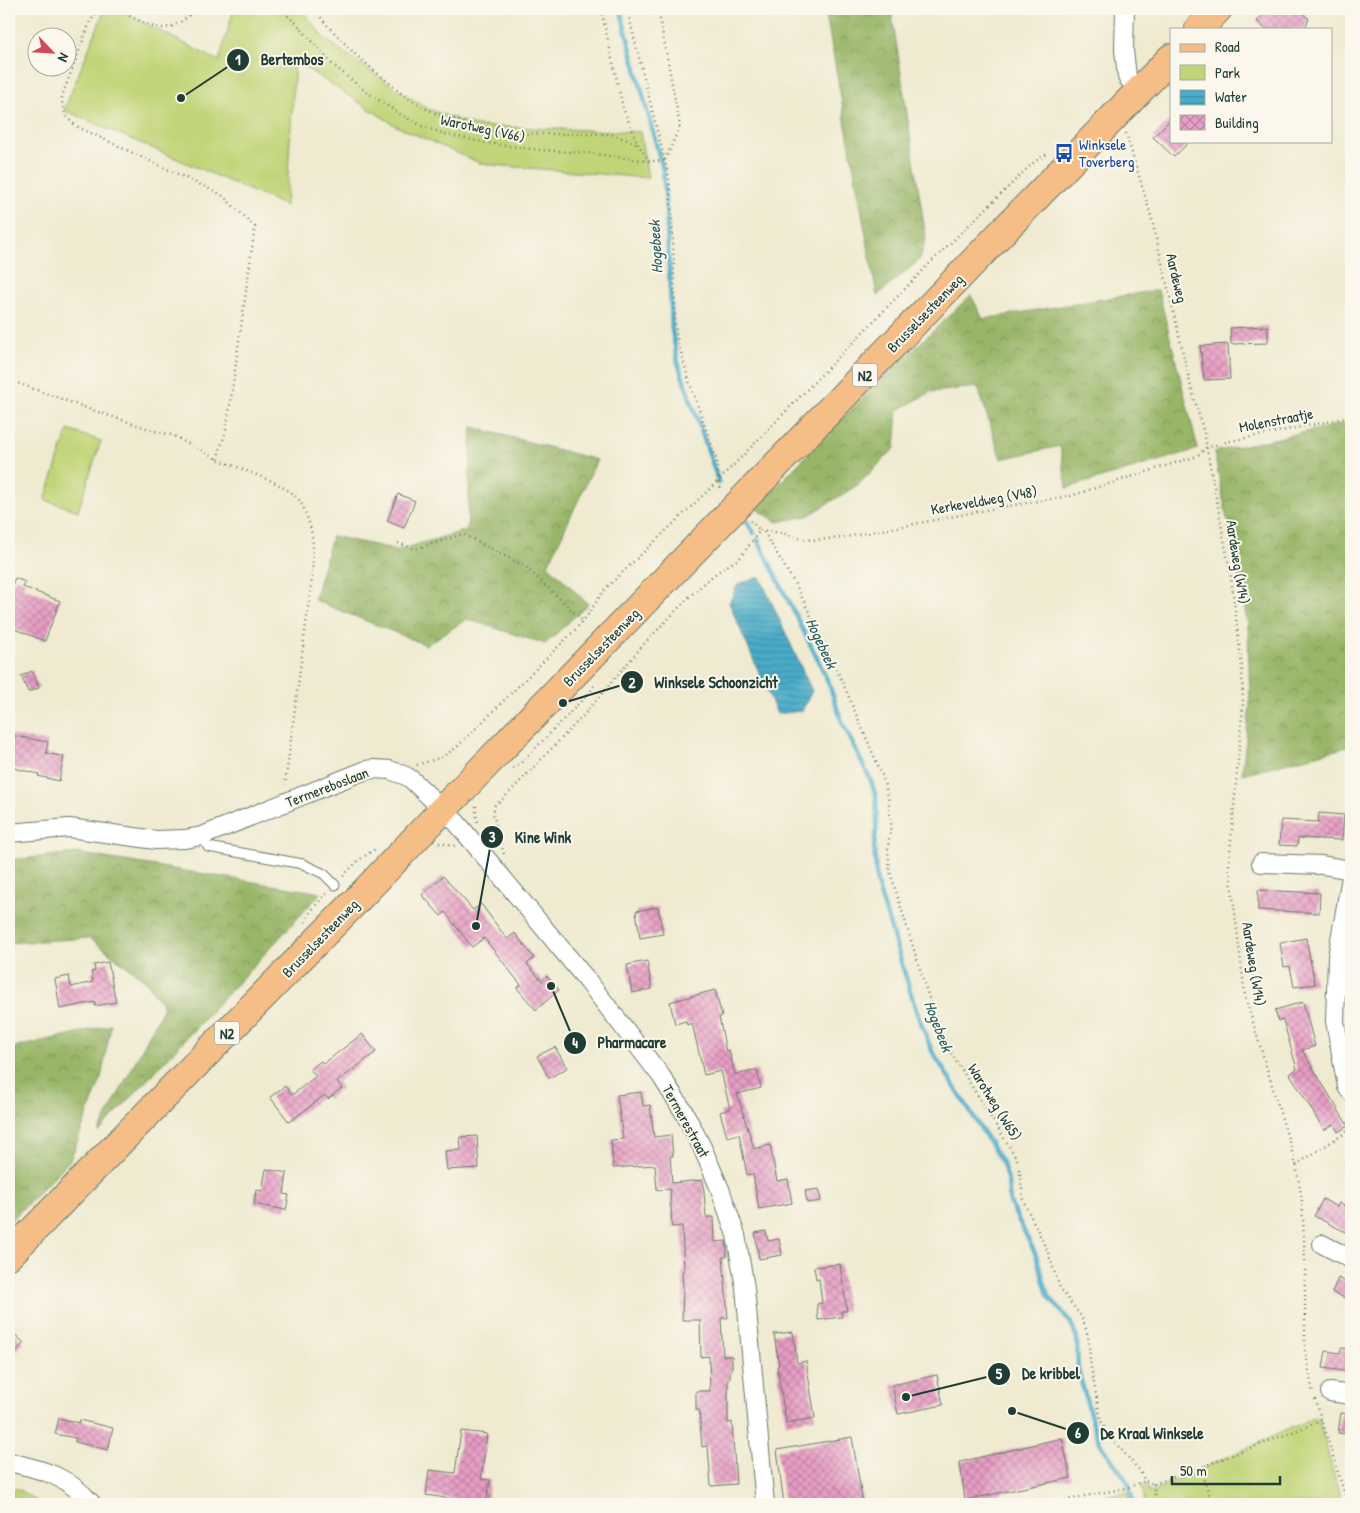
<svg xmlns="http://www.w3.org/2000/svg" width="1360" height="1513" viewBox="0 0 1360 1513" font-family="'Patrick Hand',sans-serif">
	<style>
		.forest { fill: url(#forest-crowns); stroke: #5c7a4e }
		.park { fill: #c1d477; stroke: #708856 }
		.water { fill: url(#water-rules); stroke: #34747e }
		.lines { fill: none; stroke-linecap: round; stroke-linejoin: round }
		.stream { stroke: #49acc9; stroke-width: 4.5 }
		.building { fill: url(#building-cross-hatch) }
		.lane-casing { stroke: #687a6b; stroke-width: 11 }
		.street-casing { stroke: #687a6b; stroke-width: 20 }
		.primary-casing { stroke: #687a6b; stroke-width: 30 }
		.path { stroke: #687a6b; stroke-width: 2.5; stroke-dasharray: 1 4; stroke-linecap: butt }
		.lane { stroke: #fff; stroke-width: 9 }
		.street { stroke: #fff; stroke-width: 18 }
		.primary { stroke: #f6be87; stroke-width: 28 }
		.labels { text-anchor: middle; dominant-baseline: central; stroke-width: 4; stroke-linejoin: round; paint-order: stroke }
		.shield { fill: #fbf7ec; stroke: #61756b; stroke-width: 1 }
		.shield-label { font-size: 14px; font-weight: bold; fill: #1f3d34 }
		.street-label { font-size: 15px; fill: #1f3d34; stroke: #fbf7ec }
		.transit-label { font-size: 15px; fill: #164399; stroke: #fbf7ec; text-anchor: start }
		.water-label { font-size: 16px; font-style: italic; fill: #2c5e61; stroke: #fbf7ec }
		.leader { fill: none; stroke: #1f3d34; stroke-width: 2 }
		.callout-dot { fill: #1f3d34; stroke: #fbf7ec; stroke-width: 2 }
		.mark-label { font-size: 15px; text-anchor: middle; font-weight: bold; fill: #fff }
		.callout-label { font-size: 16px; text-anchor: middle; font-weight: bold; fill: #1f3d34; stroke: #fbf7ec; stroke-width: 4; stroke-linejoin: round; paint-order: stroke }
	</style>
	<defs>
		<pattern id="forest-crowns" width="20" height="18" patternUnits="userSpaceOnUse" patternTransform="scale(1.25)"><rect width="20" height="18" fill="#98b668"/><path d="M2 6a3 3 0 1 1 6 0M12 15a3 3 0 1 1 6 0" fill="none" stroke="#7b9556"/></pattern>
		<pattern id="water-rules" width="6" height="5" patternUnits="userSpaceOnUse" patternTransform="scale(1.25)"><rect width="6" height="5" fill="#49acc9"/><path d="M0 2.5h6" fill="none" stroke="#3c8da4"/></pattern>
		<pattern id="building-cross-hatch" width="8" height="8" patternUnits="userSpaceOnUse" patternTransform="scale(1.25)"><rect width="8" height="8" fill="#e89dc5"/><path d="M0 0l8 8M0 8l8-8" fill="none" stroke="#bb81a1"/></pattern>
	</defs>
	<rect width="100%" height="100%" fill="#fbf7ec"/>
	<filter id="ink" filterUnits="userSpaceOnUse"><feTurbulence type="fractalNoise" baseFrequency=".02" numOctaves="2"/><feDisplacementMap in="SourceGraphic" scale="10" xChannelSelector="R" yChannelSelector="G"/><feConvolveMatrix kernelMatrix="1 2 1 2 8 2 1 2 1" color-interpolation-filters="sRGB"/></filter>
	<filter id="wash" filterUnits="userSpaceOnUse"><feTurbulence type="fractalNoise" baseFrequency=".0096" numOctaves="4" result="noise"/><feDisplacementMap in="SourceGraphic" scale="20" xChannelSelector="R" yChannelSelector="G"/><feGaussianBlur stdDeviation="1.12" result="paint"/><feColorMatrix in="noise" values="0 0 0 0 0 0 0 0 0 0 0 0 0 0 0 0 0 1.4 0 .05"/><feComposite in="paint" operator="in"/></filter>
	<g filter="url(#wash)">
		<rect width="100%" height="100%" fill="#efead0"/>
		<!-- forest -->
		<g class="forest">
			<polygon points="843,9 891,9 926,238 920,259 877,296 826,15"/>
			<polygon points="1158,290 1198,449 1067,488 1060,446 1001,459 978,387 931,392 898,410 895,448 859,484 808,516 777,522 756,508 858,402 971,295 983,319"/>
			<polygon points="1351,422 1351,746 1242,774 1250,705 1248,626 1214,452"/>
			<polygon points="472,427 597,460 548,565 588,604 545,644 467,619 426,645 314,600 332,536 398,550 467,530"/>
			<polygon points="75,853 321,893 98,1133 164,1007 146,981 90,938 9,943 9,860"/>
			<polygon points="111,1025 101,1079 70,1160 9,1223 9,1049"/>
		</g>
		<!-- park -->
		<g class="park">
			<polygon points="105,9 117,9 219,61 234,9 301,9 325,39 394,87 428,109 475,126 640,132 648,178 482,164 396,126 295,61 286,206 64,110"/>
			<polygon points="68,430 101,441 78,511 45,500"/>
			<polygon points="1318,1417 1342,1504 1145,1504 1142,1485 1143,1484 1148,1487 1148,1492 1157,1492 1157,1489 1309,1420"/>
			<polygon points="16,1488 42,1504 9,1504 9,1499"/>
			<polygon points="1128,1492 1130,1504 1063,1504 1127,1492"/>
		</g>
		<!-- water -->
		<polygon class="water" points="760,577 812,691 802,711 777,714 729,603 738,584"/>
		<g class="lines">
			<!-- stream -->
			<g class="stream">
				<polyline points="620,9 663,170 666,208 672,330 678,363 719,483"/>
				<polyline points="747,522 754,533"/>
				<polyline points="758,540 819,662 829,684 842,722 871,781 876,797 877,823 874,847 877,884 917,1013 932,1051 1003,1164 1008,1182 1010,1203 1036,1255 1048,1295 1071,1323 1077,1338 1078,1369 1092,1421 1100,1443 1129,1484 1134,1504"/>
			</g>
		</g>
		<g id="blocks">
			<!-- building -->
			<g class="building">
				<polygon points="1269,9 1298,9 1309,19 1304,29 1265,29 1257,21"/>
				<polygon points="1171,119 1171,141 1190,141 1174,157 1153,137"/>
				<polygon points="1268,326 1268,343 1231,344 1230,328"/>
				<polygon points="1228,344 1230,379 1204,380 1200,346"/>
				<polygon points="398,494 415,501 404,528 387,521"/>
				<polygon points="15,578 25,582 23,587 60,601 45,641 9,627 9,593"/>
				<polygon points="32,671 39,688 28,692 21,676"/>
				<polygon points="9,735 48,742 46,753 64,757 59,781 38,776 39,774 9,767"/>
				<polygon points="1319,813 1344,815 1342,840 1298,838 1297,846 1279,845 1281,820 1318,822"/>
				<polygon points="443,876 473,910 481,904 507,939 515,933 534,958 527,964 542,981 547,976 559,990 536,1010 517,988 521,985 484,938 472,947 445,912 441,916 422,895"/>
				<polygon points="1258,890 1320,893 1319,913 1258,910"/>
				<polygon points="658,907 663,934 640,938 636,911"/>
				<polygon points="1306,938 1315,984 1294,987 1290,966 1284,967 1280,943"/>
				<polygon points="647,961 652,989 632,993 627,965"/>
				<polygon points="108,962 116,1002 95,1006 95,1002 60,1009 55,979 69,976 71,987 93,982 91,972 95,971 94,965"/>
				<polygon points="715,990 722,1016 719,1017 726,1051 729,1050 735,1075 757,1070 761,1088 737,1094 754,1149 770,1145 777,1181 788,1179 792,1203 759,1209 753,1174 747,1175 739,1134 727,1137 720,1112 730,1109 721,1071 704,1075 692,1023 687,1025 686,1021 675,1024 670,1002"/>
				<polygon points="1303,1002 1315,1046 1302,1050 1348,1126 1338,1132 1334,1124 1324,1130 1290,1074 1297,1069 1283,1020 1278,1021 1275,1010"/>
				<polygon points="362,1034 376,1052 337,1082 342,1088 328,1099 325,1095 289,1122 270,1097 285,1086 292,1095 316,1076 310,1069 321,1061 323,1064"/>
				<polygon points="555,1047 567,1068 549,1078 537,1056"/>
				<polygon points="641,1092 643,1106 650,1105 654,1137 671,1135 673,1156 670,1156 672,1183 703,1180 706,1217 714,1217 715,1242 726,1241 727,1257 723,1257 728,1318 721,1318 723,1356 732,1356 732,1370 730,1371 730,1378 728,1379 728,1423 732,1422 736,1484 711,1486 708,1446 702,1447 699,1410 696,1410 696,1391 710,1391 709,1356 701,1357 700,1320 682,1320 683,1287 682,1272 684,1271 682,1226 672,1227 670,1189 657,1190 655,1165 613,1168 611,1140 623,1139 617,1095"/>
				<polygon points="477,1136 479,1168 447,1170 445,1151 461,1150 460,1137"/>
				<polygon points="266,1169 287,1173 284,1194 289,1195 286,1210 254,1204 256,1190 262,1191"/>
				<polygon points="819,1189 821,1201 807,1203 805,1191"/>
				<polygon points="1323,1199 1337,1207 1339,1203 1351,1210 1351,1235 1314,1216"/>
				<polygon points="766,1231 768,1241 779,1239 782,1255 759,1259 755,1233"/>
				<polygon points="840,1264 847,1311 841,1311 842,1317 818,1320 817,1304 822,1303 819,1279 816,1279 814,1267"/>
				<polygon points="1338,1278 1351,1284 1351,1301 1332,1292"/>
				<polygon points="9,1329 24,1343 9,1359"/>
				<polygon points="793,1332 797,1363 806,1361 815,1418 786,1423 777,1366 779,1366 774,1334"/>
				<polygon points="1341,1348 1351,1349 1351,1372 1323,1368 1326,1351 1340,1353"/>
				<polygon points="937,1375 943,1405 898,1414 892,1385"/>
				<polygon points="1341,1413 1351,1414 1351,1435 1338,1433"/>
				<polygon points="59,1418 79,1423 79,1420 113,1428 108,1450 75,1442 76,1438 55,1434"/>
				<polygon points="461,1431 487,1434 481,1479 490,1480 486,1504 426,1495 429,1470 455,1473"/>
				<polygon points="852,1437 863,1504 832,1504 832,1500 806,1504 784,1504 777,1450"/>
				<polygon points="1062,1438 1071,1478 965,1500 960,1462"/>
			</g>
		</g>
	</g>
	<g filter="url(#ink)">
		<use href="#blocks" fill-opacity="0" stroke="#687a6b" stroke-width="1"/>
		<g class="lines">
			<!-- lane casing -->
			<g class="lane-casing">
				<polyline id="lane" points="202,836 208,847 303,864 324,874 335,885"/>
			</g>
			<!-- street casing -->
			<g class="street-casing">
				<g id="street">
					<polyline points="1125,9 1124,50 1127,77 1139,92"/>
					<polyline points="9,833 69,828 156,840 185,839 202,836 366,770 374,769 390,770 406,776 412,780 457,823 587,980 661,1076 684,1112 702,1147 720,1189 736,1235 745,1288 765,1504"/>
					<polyline points="1261,863 1322,865 1351,870"/>
					<polyline points="1351,877 1337,957 1335,1021 1347,1087 1351,1092"/>
					<polyline points="1322,1244 1351,1259"/>
					<polyline points="1330,1392 1351,1395"/>
					<path d="M9,1462C44,1470 68,1476 92,1504"/>
				</g>
			</g>
			<!-- primary casing -->
			<g class="primary-casing">
				<g id="primary">
					<polyline points="1199,29 1218,9"/>
					<polyline points="9,1255 354,903 474,777 1171,58"/>
				</g>
			</g>
			<!-- path -->
			<g class="path">
				<path d="M104,9L96,13L90,22L62,96C62,111 66,119 78,127L222,195L255,227L229,412L225,434L217,459"/>
				<path d="M116,9C151,25 163,42 196,9"/>
				<polyline points="280,9 295,22 333,65 365,91 400,114 422,126 445,134 486,143 539,150 587,153 649,161 664,161"/>
				<polyline points="315,9 325,23 356,55 401,93 422,107 437,114 488,130 512,134 611,134 638,144"/>
				<polyline points="601,9 623,108 638,144 649,161"/>
				<polyline points="627,9 669,178 673,238 675,322 677,338 688,378 717,461 718,481 722,491"/>
				<polyline points="658,9 680,126 665,160"/>
				<polyline points="1126,133 1151,216 1191,387 1204,433 1231,577 1242,667 1243,704 1229,863 1245,996 1296,1165 1302,1201 1305,1261 1305,1349 1313,1394"/>
				<polyline points="9,380 92,410 155,431 172,435 217,459 274,482 291,492 300,501 306,513 311,529 313,545 312,578 285,785"/>
				<polyline points="750,521 760,530"/>
				<polyline points="760,530 782,533 802,539 813,540 841,538 1002,507 1070,496 1197,456 1206,448 1226,442 1351,417"/>
				<polyline points="764,532 798,589 842,681 882,775 888,796 891,824 888,848 890,872 932,1008 948,1048 1017,1159 1021,1179 1023,1200 1047,1250 1060,1288 1081,1316 1088,1335 1091,1368 1101,1421 1111,1438 1140,1471 1145,1481 1154,1484"/>
				<polyline points="398,543 415,549 463,534 526,567 583,621"/>
				<polyline points="417,765 442,757 456,748 575,630 587,616 604,590 718,481 932,261 1034,162 1047,154"/>
				<polyline points="513,768 522,762 590,692 595,684"/>
				<polyline points="476,806 476,815 478,823"/>
				<polyline points="439,843 456,846"/>
				<polyline points="504,854 493,814 495,805 504,798 583,716 643,645 690,596 716,573 740,558 760,530"/>
				<polyline points="343,876 360,859 377,848"/>
				<polyline points="305,922 311,911 327,893"/>
				<polyline points="1296,1165 1351,1129"/>
				<polyline points="1315,1399 1348,1504"/>
				<polyline points="1199,1468 1321,1421"/>
				<polyline points="1154,1484 1199,1468 1213,1504"/>
				<polyline points="1154,1484 1155,1504"/>
				<polyline points="1045,1504 1126,1488 1145,1481"/>
			</g>
			<!-- lane -->
			<use href="#lane" class="lane"/>
			<!-- street -->
			<use href="#street" class="street"/>
			<!-- primary -->
			<use href="#primary" class="primary"/>
		</g>
	</g>
	<!-- icons -->
	<defs>
		<g id="bus-bare" transform="scale(1.5)"><path d="M-5-6H5V4H4V6H2V4H-2V6H-4V4H-5ZM-3.5-4V0h7V-4ZM-3.5 1.2v1.5H-2V1.2ZM2 1.2v1.5H3.5V1.2Z" fill="#1a4fb4" stroke="#fbf7ec" stroke-width="2.5" paint-order="stroke"/></g>
	</defs>
	<g fill-rule="evenodd">
		<use href="#bus-bare" x="1064" y="153"/>
	</g>
	<g class="labels">
		<!-- shield labels -->
		<g class="shield">
			<rect x="852.5" y="363.5" width="25" height="23" rx="4"/>
			<rect x="214.5" y="1021.5" width="25" height="23" rx="4"/>
		</g>
		<g class="shield-label">
			<text x="865" y="375">N2</text>
			<text x="227" y="1033">N2</text>
		</g>
		<!-- street labels -->
		<g class="street-label">
			<text transform="translate(483 128) rotate(12)">Warotweg (V66)</text>
			<text transform="translate(1177 278) rotate(77)">Aardeweg</text>
			<text transform="translate(925 313) rotate(-46)">Brusselsesteenweg</text>
			<text transform="translate(1276 420) rotate(-11)">Molenstraatje</text>
			<text transform="translate(984 500) rotate(-10)">Kerkeveldweg (V48)</text>
			<text transform="translate(1238 562) rotate(81)">Aardeweg (W14)</text>
			<text transform="translate(601 647) rotate(-46)">Brusselsesteenweg</text>
			<text transform="translate(327 787) rotate(-21)">Termereboslaan</text>
			<text transform="translate(320 938) rotate(-46)">Brusselsesteenweg</text>
			<text transform="translate(1254 964) rotate(81)">Aardeweg (W14)</text>
			<text transform="translate(995 1102) rotate(58)">Warotweg (W65)</text>
			<text transform="translate(686 1121) rotate(61)">Termerestraat</text>
		</g>
		<!-- transit labels -->
		<g class="transit-label">
			<text x="1079" y="144">Winksele<tspan x="1079" dy="17">Toverberg</tspan></text>
		</g>
		<!-- water labels -->
		<g class="water-label">
			<text transform="translate(655 247) rotate(-93)">Hogebeek</text>
			<text transform="translate(822 643) rotate(65)">Hogebeek</text>
			<text transform="translate(939 1026) rotate(69)">Hogebeek</text>
		</g>
	</g>
	<!-- callouts -->
	<path class="leader" d="M181 98L238 60M563 703L632 682M476 926L492 837M551 986L575 1043M906 1397L999 1374M1012 1411L1078 1433"/>
	<g class="callout-dot">
		<circle cx="181" cy="98" r="5"/>
		<circle cx="563" cy="703" r="5"/>
		<circle cx="476" cy="926" r="5"/>
		<circle cx="551" cy="986" r="5"/>
		<circle cx="906" cy="1397" r="5"/>
		<circle cx="1012" cy="1411" r="5"/>
		<circle cx="238" cy="60" r="12"/>
		<circle cx="632" cy="682" r="12"/>
		<circle cx="492" cy="837" r="12"/>
		<circle cx="575" cy="1043" r="12"/>
		<circle cx="999" cy="1374" r="12"/>
		<circle cx="1078" cy="1433" r="12"/>
	</g>
	<g class="mark-label">
		<text x="238" y="65">1</text>
		<text x="632" y="688">2</text>
		<text x="492" y="842">3</text>
		<text x="575" y="1048">4</text>
		<text x="999" y="1379">5</text>
		<text x="1078" y="1438">6</text>
	</g>
	<g class="callout-label">
		<text x="292" y="65">Bertembos</text>
		<text x="716" y="688">Winksele Schoonzicht</text>
		<text x="543" y="843">Kine Wink</text>
		<text x="632" y="1048">Pharmacare</text>
		<text x="1051" y="1379">De kribbel</text>
		<text x="1152" y="1439">De Kraal Winksele</text>
	</g>
	<!-- margin -->
	<rect width="1360" height="1513" fill="none" stroke="#fbf7ec" stroke-width="30"/>
	<!-- legend -->
	<rect x="1170" y="28" width="162" height="115" fill="#fbf7ec" stroke="#a3ada2"/>
	<rect x="1180" y="44" width="25" height="8" fill="#f6be87" stroke="#a3ada2"/>
	<text x="1215" y="52" font-size="15" fill="#1f3d34">Road</text>
	<rect x="1180" y="65" width="25" height="15" fill="#c1d477" stroke="#a3ada2"/>
	<text x="1215" y="78" font-size="15" fill="#1f3d34">Park</text>
	<rect x="1180" y="90" width="25" height="15" fill="url(#water-rules)" stroke="#a3ada2"/>
	<text x="1215" y="102" font-size="15" fill="#1f3d34">Water</text>
	<rect x="1180" y="115" width="25" height="15" fill="url(#building-cross-hatch)" stroke="#a3ada2"/>
	<text x="1215" y="128" font-size="15" fill="#1f3d34">Building</text>
	<!-- north arrow -->
	<g transform="translate(52 52) rotate(115)"><circle r="24" fill="#fbf7ec" stroke="#a3ada2"/>
	<path d="M0-4L9 19L0 12L-9 19Z" fill="#d1495b"/>
	<text y="-8" font-size="14" font-weight="bold" text-anchor="middle" fill="#1f3d34">N</text>
	</g>
	<!-- scale -->
	<path d="M1172 1476v8h108v-8" fill="none" stroke="#1f3d34" stroke-width="2.5"/>
	<text x="1180" y="1476" font-size="15" fill="#1f3d34" stroke="#fbf7ec" stroke-width="4" paint-order="stroke">50 m</text>
</svg>
